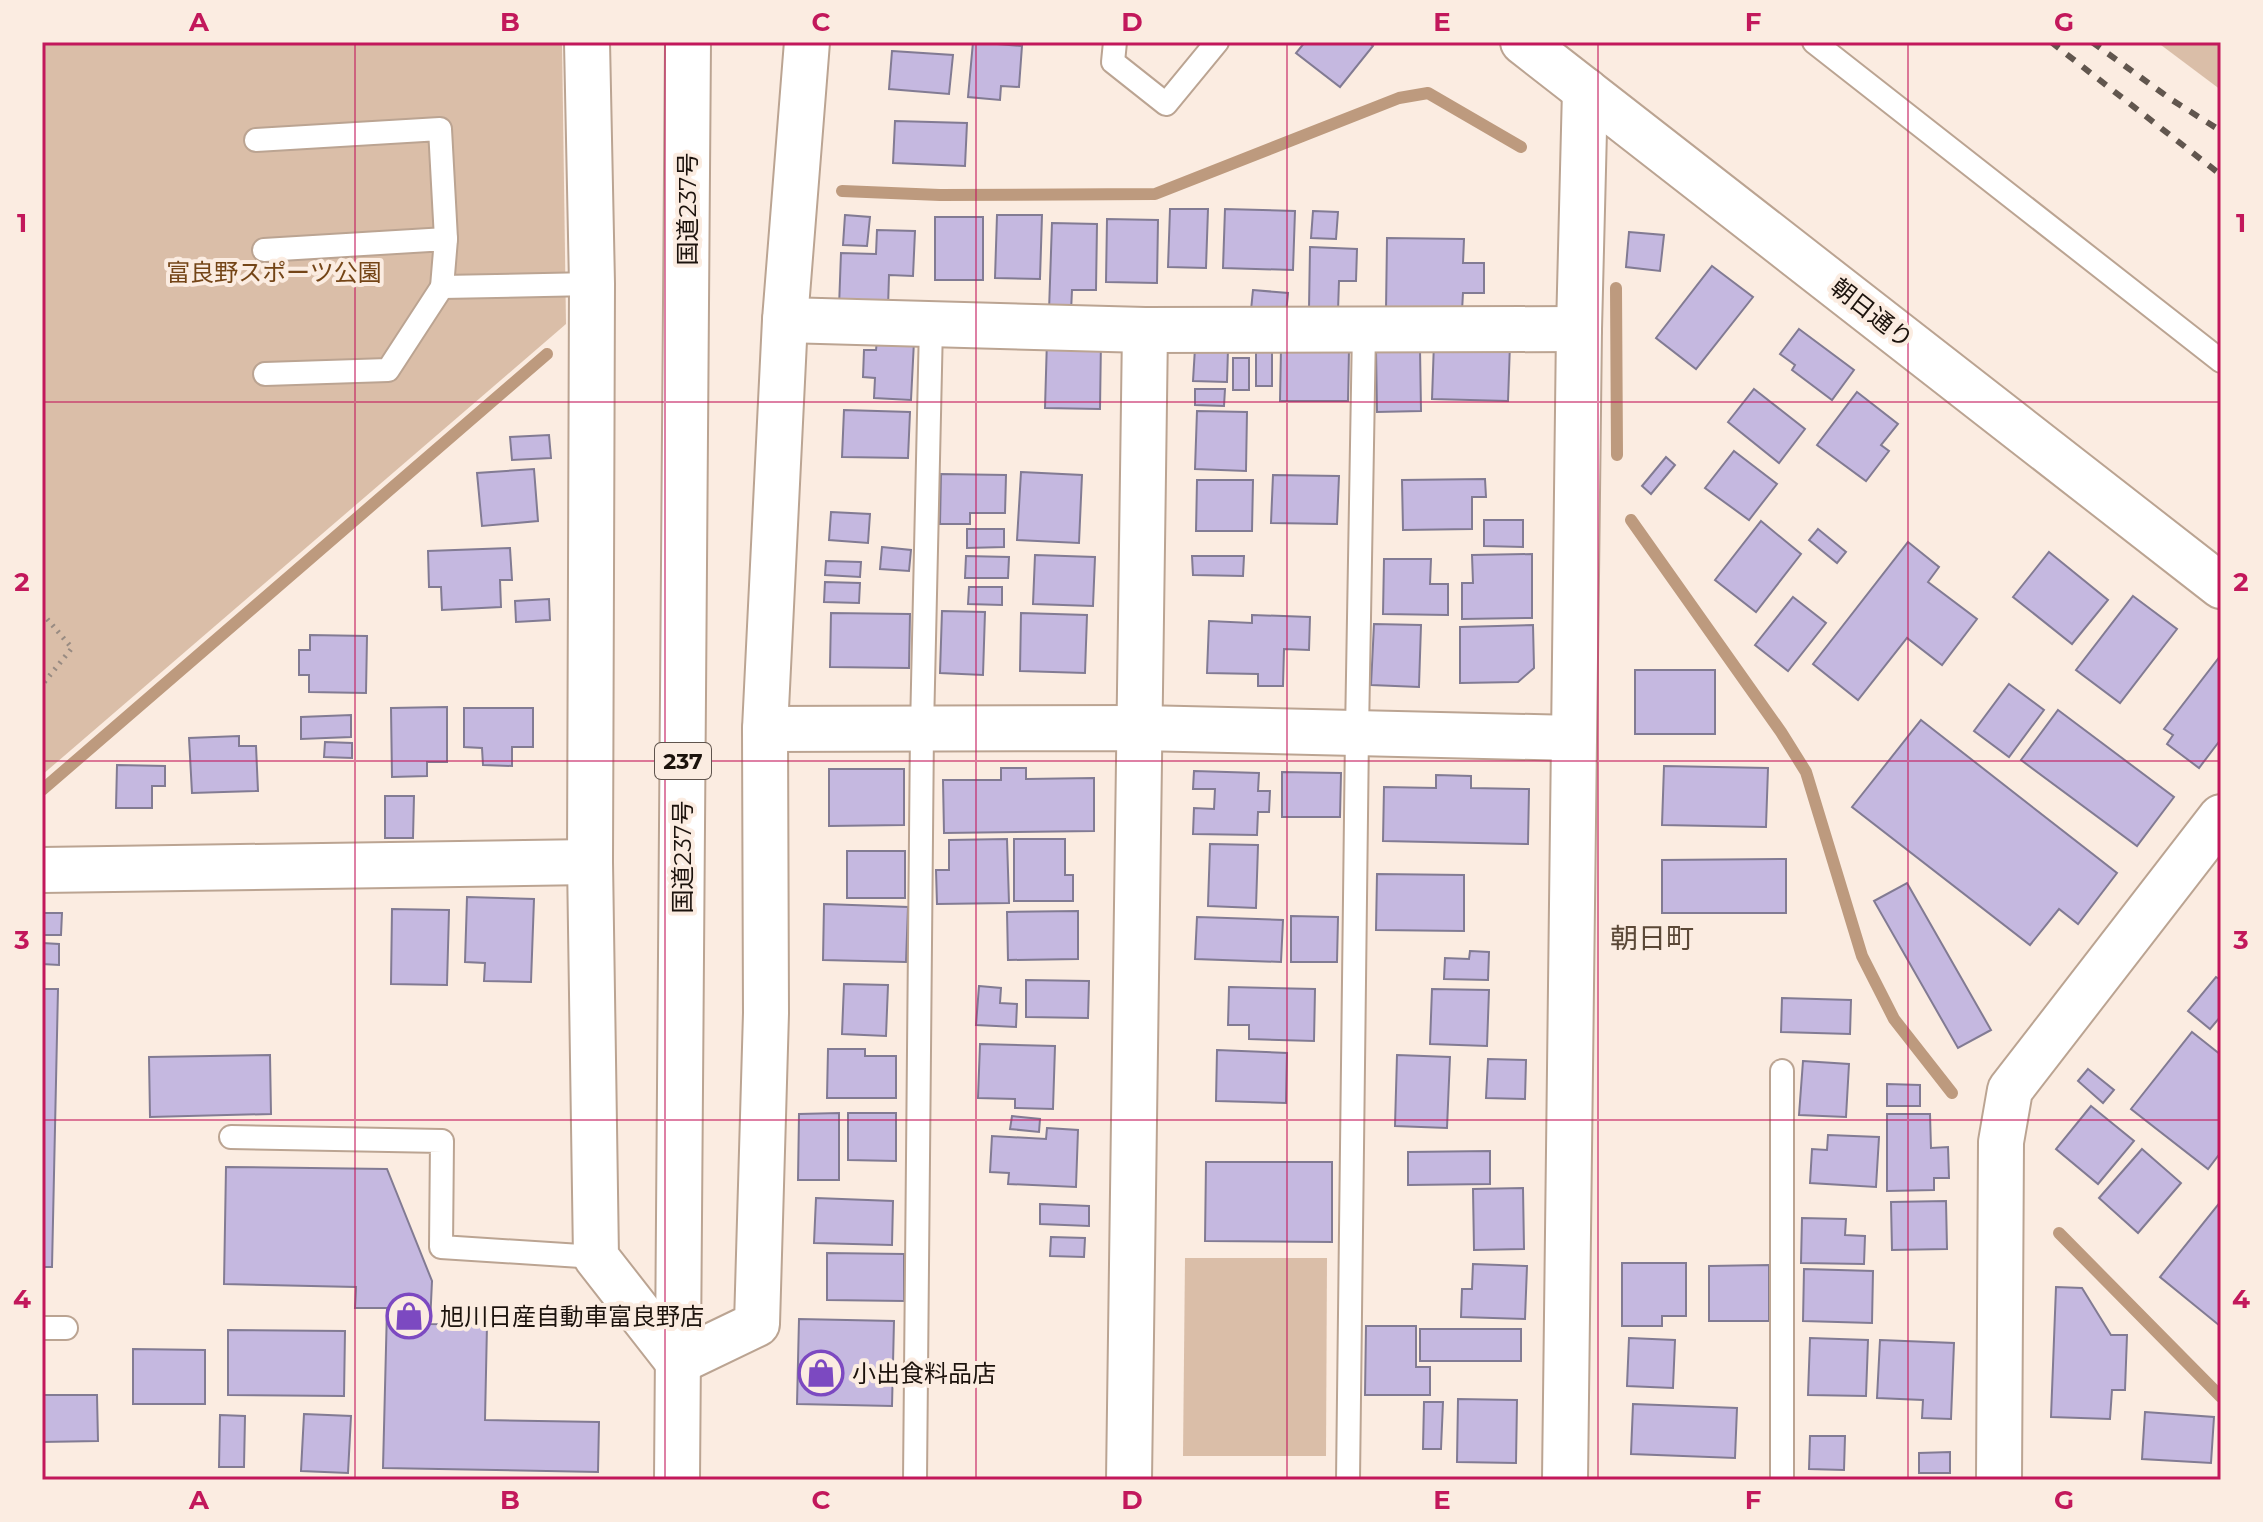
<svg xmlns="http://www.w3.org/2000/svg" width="2263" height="1522" viewBox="0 0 2263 1522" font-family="Montserrat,'Noto Sans JP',sans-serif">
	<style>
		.green { fill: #dabea8 }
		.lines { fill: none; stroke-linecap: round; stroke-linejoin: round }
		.stream { stroke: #bd9a7e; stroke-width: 12 }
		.building { fill: #c5b8e0; stroke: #827b93; stroke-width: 2 }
		.service-casing { stroke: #bba492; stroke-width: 26 }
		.minor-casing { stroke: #bba492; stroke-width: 48 }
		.tertiary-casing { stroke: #bba492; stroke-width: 48 }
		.trunk-casing { stroke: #bba492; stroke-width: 48 }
		.path { stroke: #988b82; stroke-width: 5; stroke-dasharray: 2 6; stroke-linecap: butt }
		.service { stroke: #fff; stroke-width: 22 }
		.minor { stroke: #fff; stroke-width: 44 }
		.tertiary { stroke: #fff; stroke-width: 44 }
		.trunk { stroke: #fff; stroke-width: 44 }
		.rail { stroke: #61564e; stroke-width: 6; stroke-dasharray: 10 10; stroke-linecap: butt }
		.grid { fill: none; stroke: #c2185b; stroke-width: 2; stroke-opacity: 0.55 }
		.labels { text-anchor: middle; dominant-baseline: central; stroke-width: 8; stroke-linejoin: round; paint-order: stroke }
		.shield { fill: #fbece1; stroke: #5f544d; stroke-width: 2 }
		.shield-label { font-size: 22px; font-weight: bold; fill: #1c130d }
		.street-label { font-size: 24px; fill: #1c130d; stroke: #fbece1 }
		.park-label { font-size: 24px; fill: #744517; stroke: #fbece1 }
		.poi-label { font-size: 24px; fill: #1c130d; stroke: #fbece1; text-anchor: start }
		.quarter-label { font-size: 28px; fill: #5b4837; stroke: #fbece1 }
		.neatline { fill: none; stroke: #c2185b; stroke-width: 3 }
		.grid-label { font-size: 26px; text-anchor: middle; font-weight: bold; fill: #c2185b }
	</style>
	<rect width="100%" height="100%" fill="#fbece1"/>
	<!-- green -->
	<g class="green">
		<polygon points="42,42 562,42 566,324 42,775"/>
		<polygon points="2157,42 2221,42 2221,90"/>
		<polygon points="1185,1258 1327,1258 1326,1456 1183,1456"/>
	</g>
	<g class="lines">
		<!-- stream -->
		<g class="stream">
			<polyline points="842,191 940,195 1155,194 1399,98 1428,93 1521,147"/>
			<polyline points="1616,288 1617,455"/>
			<polyline points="1631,520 1781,732 1806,772 1862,956 1894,1019 1952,1093"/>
			<polyline points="42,790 547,354"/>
			<polyline points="2059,1233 2221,1397"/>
		</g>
	</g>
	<!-- building -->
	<g class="building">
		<polygon points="973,42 1022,46 1019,87 1001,86 1000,100 968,97"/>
		<polygon points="1305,42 1368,42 1373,46 1340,87 1296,53"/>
		<polygon points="892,51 953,55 949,94 889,89"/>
		<polygon points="895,121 967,123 965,166 893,163"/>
		<polygon points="1170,209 1208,209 1206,268 1168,267"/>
		<polygon points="1225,209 1295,211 1293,270 1223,268"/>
		<polygon points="1313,211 1338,212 1336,239 1311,238"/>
		<polygon points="845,215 870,217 867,246 843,245"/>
		<polygon points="997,215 1042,215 1040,279 995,278"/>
		<rect x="935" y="217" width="48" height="63"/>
		<polygon points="1107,219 1158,220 1157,283 1106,282"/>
		<polygon points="1052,223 1097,224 1096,290 1072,290 1071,312 1049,311"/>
		<polygon points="877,230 915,231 913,276 889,275 888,308 839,307 841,253 876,254"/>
		<polygon points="1629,232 1664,235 1660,271 1626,267"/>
		<polygon points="1387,238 1464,239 1463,263 1484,263 1484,293 1463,293 1462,311 1386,310"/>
		<polygon points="1310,247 1357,249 1356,281 1339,281 1338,311 1309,309"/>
		<polygon points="1712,266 1753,297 1696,369 1656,338"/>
		<polygon points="1253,290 1288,293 1286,314 1251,310"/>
		<polygon points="1799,329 1854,370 1832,400 1792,370 1795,365 1780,354"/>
		<polygon points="1047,339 1101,339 1100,409 1045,408"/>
		<polygon points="877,340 914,341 911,400 874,398 875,378 863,377 864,350 876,350"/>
		<polygon points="1434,342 1510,344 1508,401 1432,399"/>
		<polygon points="1195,348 1228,349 1227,382 1193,381"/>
		<polygon points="1281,348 1349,349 1348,401 1280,401"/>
		<polygon points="1272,349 1272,386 1256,386 1256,350"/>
		<polygon points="1420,349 1421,411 1377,412 1376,350"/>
		<rect x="1233" y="358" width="16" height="32"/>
		<polygon points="1195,389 1225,389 1224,406 1195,405"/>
		<polygon points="1754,389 1805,429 1779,463 1728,422"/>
		<polygon points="1857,392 1898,424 1881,445 1889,451 1866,481 1817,445"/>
		<polygon points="844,410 910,412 908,458 842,457"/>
		<polygon points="1197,411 1247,412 1246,471 1195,469"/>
		<polygon points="549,435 551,458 512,460 510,437"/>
		<polygon points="1734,451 1777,484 1749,520 1705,488"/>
		<polygon points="1666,457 1675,465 1651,494 1642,486"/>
		<polygon points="534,469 538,521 482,526 477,473"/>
		<polygon points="1021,472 1082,475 1079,543 1017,540"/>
		<polygon points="941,474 1006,475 1005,513 970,513 970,524 940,524"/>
		<polygon points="1273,475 1339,476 1337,524 1271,523"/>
		<polygon points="1485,479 1486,497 1472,497 1472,529 1403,530 1402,480"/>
		<polygon points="1197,480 1253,480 1252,531 1196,531"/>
		<polygon points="831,512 870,514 868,543 829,540"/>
		<polygon points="1484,520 1523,520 1523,547 1484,546"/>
		<polygon points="1761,521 1801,554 1756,612 1715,580"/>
		<polygon points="967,529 1004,529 1004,547 967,548"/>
		<polygon points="1818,529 1846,552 1837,563 1809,540"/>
		<polygon points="1908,542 1939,567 1928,582 1977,619 1942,665 1907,638 1858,700 1813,664"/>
		<polygon points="882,547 911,550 909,571 880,569"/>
		<polygon points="510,548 512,580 500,580 501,607 442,610 441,587 429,587 428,551"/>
		<polygon points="2049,552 2108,600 2072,644 2013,597"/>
		<polygon points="1532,554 1532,618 1462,619 1462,583 1473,583 1472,555"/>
		<polygon points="1035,555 1095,557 1093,606 1033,604"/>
		<polygon points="966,556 1009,557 1008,578 965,578"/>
		<polygon points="1192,556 1244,556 1243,576 1193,575"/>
		<polygon points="1384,559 1431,559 1430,584 1448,584 1448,615 1383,614"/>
		<polygon points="826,561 861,562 860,577 825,575"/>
		<polygon points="825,582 860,583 859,603 824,602"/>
		<polygon points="969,587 1002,587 1002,605 968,604"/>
		<polygon points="2133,596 2177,629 2120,703 2076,670"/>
		<polygon points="1793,597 1826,623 1788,671 1755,645"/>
		<polygon points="549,599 550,620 516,622 515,601"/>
		<polygon points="942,611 985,612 983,675 940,673"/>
		<polygon points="831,613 910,614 909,668 830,667"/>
		<polygon points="1021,613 1087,615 1085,673 1020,671"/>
		<polygon points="1252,615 1310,617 1309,650 1284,649 1283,686 1258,686 1258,674 1207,673 1209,621 1252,623"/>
		<polygon points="1374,624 1421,625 1419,687 1371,685"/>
		<polygon points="1533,625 1534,668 1518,682 1460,683 1460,627"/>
		<polygon points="310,635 367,636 366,693 309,692 309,675 299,675 299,650 310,650"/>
		<polygon points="2221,655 2221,739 2199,768 2167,744 2173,735 2164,729"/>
		<rect x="1635" y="670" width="80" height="64"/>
		<polygon points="2009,684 2044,710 2009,757 1974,731"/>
		<polygon points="447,707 447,762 427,762 427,776 392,777 391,708"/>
		<polygon points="464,708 533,708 533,747 512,747 512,766 483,765 482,748 464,747"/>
		<polygon points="2058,710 2174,797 2137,846 2021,760"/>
		<polygon points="351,715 351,737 301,739 301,717"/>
		<polygon points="1921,720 2117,873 2078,924 2059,909 2030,945 1852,807"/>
		<polygon points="239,736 239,746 256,746 258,791 192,793 189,738"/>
		<polygon points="325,742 352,743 352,758 324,757"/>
		<polygon points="117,765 165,766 165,786 152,786 152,808 116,808"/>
		<polygon points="1664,766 1768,768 1766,827 1662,825"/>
		<polygon points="1001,768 1026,768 1026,779 1094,778 1094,831 944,833 943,780 1001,780"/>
		<polygon points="829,769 904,769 904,825 829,826"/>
		<polygon points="1194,771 1259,773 1258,791 1270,791 1269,812 1258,812 1257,835 1193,834 1194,808 1214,809 1215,789 1193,789"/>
		<polygon points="1282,772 1341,773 1340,817 1282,817"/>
		<polygon points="1436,775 1471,776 1471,788 1529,789 1528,844 1383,841 1384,787 1436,788"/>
		<polygon points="385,796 414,796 413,838 385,838"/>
		<polygon points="1007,839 1009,903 937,904 936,870 949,870 949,840"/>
		<polygon points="1014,839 1065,839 1065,875 1073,875 1073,901 1014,901"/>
		<polygon points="1210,844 1258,845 1256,908 1208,906"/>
		<rect x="847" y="851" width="58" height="47"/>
		<polygon points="1786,859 1786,913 1662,913 1662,860"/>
		<polygon points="1377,874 1464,875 1464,931 1376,930"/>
		<polygon points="1907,883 1991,1030 1958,1048 1874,901"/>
		<polygon points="467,897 534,899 531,982 484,981 485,963 465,962"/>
		<polygon points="824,904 908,907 906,962 823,960"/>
		<polygon points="392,909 449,910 447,985 391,984"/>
		<polygon points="1078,911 1078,959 1008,960 1007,912"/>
		<polygon points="42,913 62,913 61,935 42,935"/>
		<polygon points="1291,916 1338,917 1337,962 1291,962"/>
		<polygon points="1197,917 1283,920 1281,962 1195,959"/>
		<polygon points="42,943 59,944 59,965 42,964"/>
		<polygon points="1470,951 1489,952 1488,980 1444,979 1445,958 1469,959"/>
		<polygon points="2216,977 2221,980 2221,1016 2210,1029 2188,1011"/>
		<polygon points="1026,980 1089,981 1088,1018 1026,1017"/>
		<polygon points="844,984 888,985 886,1036 842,1034"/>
		<polygon points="979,986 1001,988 1000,1003 1017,1004 1016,1027 976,1025"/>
		<polygon points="1229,987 1315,989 1314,1041 1249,1039 1249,1025 1228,1025"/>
		<polygon points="42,989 58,989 52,1267 42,1267"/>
		<polygon points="1432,989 1489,990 1487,1046 1430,1044"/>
		<polygon points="1782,998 1851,1000 1850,1034 1781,1032"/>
		<polygon points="2192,1032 2221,1055 2221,1152 2208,1169 2131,1109"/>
		<polygon points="980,1044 1055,1046 1053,1109 1015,1108 1015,1099 978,1098"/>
		<polygon points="828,1049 865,1049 865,1056 896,1056 896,1098 827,1098"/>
		<polygon points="1217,1050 1287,1053 1286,1103 1216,1101"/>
		<polygon points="270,1055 271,1114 150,1117 149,1057"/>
		<polygon points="1397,1055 1450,1057 1447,1128 1395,1126"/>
		<polygon points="1488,1059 1526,1060 1525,1099 1486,1098"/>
		<polygon points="1803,1061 1849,1064 1846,1117 1799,1115"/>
		<polygon points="2088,1069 2114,1090 2103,1103 2078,1081"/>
		<polygon points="1887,1084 1920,1085 1920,1106 1887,1106"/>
		<polygon points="2091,1106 2134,1141 2098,1184 2056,1149"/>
		<polygon points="839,1113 839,1180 798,1180 799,1114"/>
		<polygon points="848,1113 896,1113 896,1161 848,1160"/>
		<polygon points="1887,1114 1930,1114 1931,1148 1948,1147 1949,1178 1934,1178 1934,1190 1887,1191"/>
		<polygon points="1012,1116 1040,1119 1039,1132 1010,1129"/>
		<polygon points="1047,1128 1078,1130 1076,1187 1008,1184 1009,1173 990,1172 992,1136 1046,1139"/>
		<polygon points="1828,1135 1879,1137 1876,1187 1810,1183 1812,1149 1827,1150"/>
		<polygon points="2142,1149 2181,1183 2138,1233 2099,1198"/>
		<polygon points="1490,1151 1490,1184 1408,1185 1408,1152"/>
		<polygon points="1206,1162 1332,1162 1332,1242 1205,1241"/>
		<polygon points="226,1167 387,1169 432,1281 430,1324 487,1325 485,1420 599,1422 598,1472 383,1468 387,1308 355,1308 356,1287 224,1284"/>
		<polygon points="1523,1188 1524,1249 1474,1250 1473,1189"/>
		<polygon points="816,1198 893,1201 892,1245 814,1243"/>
		<polygon points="1946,1201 1947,1249 1892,1250 1891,1202"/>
		<polygon points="2221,1201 2221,1325 2220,1326 2160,1277"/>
		<polygon points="1040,1204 1089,1206 1089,1226 1040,1224"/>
		<polygon points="1802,1218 1846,1219 1845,1235 1865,1236 1864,1264 1801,1263"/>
		<polygon points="1051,1237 1085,1238 1084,1257 1050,1256"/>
		<polygon points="827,1253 904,1254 904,1301 827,1300"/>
		<polygon points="1622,1263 1686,1263 1686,1316 1662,1316 1662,1326 1622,1326"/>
		<polygon points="1473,1264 1527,1266 1525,1319 1461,1317 1462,1289 1472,1289"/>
		<polygon points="1769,1265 1769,1321 1709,1321 1709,1266"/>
		<polygon points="1804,1269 1873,1271 1872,1323 1803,1321"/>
		<polygon points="2056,1287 2082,1288 2111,1335 2127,1335 2125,1390 2112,1390 2110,1419 2051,1417"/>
		<polygon points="799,1319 894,1321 892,1406 797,1404"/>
		<polygon points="1366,1326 1416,1326 1416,1367 1430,1367 1430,1395 1365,1395"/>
		<rect x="1420" y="1329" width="101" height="32"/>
		<polygon points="228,1330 345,1331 344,1396 228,1395"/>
		<polygon points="1629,1338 1675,1340 1673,1388 1627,1386"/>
		<polygon points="1810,1338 1868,1340 1866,1396 1808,1395"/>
		<polygon points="1880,1340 1954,1343 1951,1419 1922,1418 1923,1400 1877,1398"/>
		<polygon points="133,1349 205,1350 205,1404 133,1404"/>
		<polygon points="42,1395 97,1395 98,1441 42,1442"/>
		<polygon points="1458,1399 1517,1400 1516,1463 1457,1462"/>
		<polygon points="1424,1402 1443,1402 1441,1449 1423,1449"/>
		<polygon points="1633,1404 1737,1408 1735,1458 1631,1454"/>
		<polygon points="2145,1412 2214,1417 2211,1463 2142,1459"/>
		<polygon points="304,1414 351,1416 348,1473 301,1471"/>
		<polygon points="220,1415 245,1416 244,1467 219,1467"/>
		<polygon points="1810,1436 1845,1436 1844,1470 1809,1469"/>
		<polygon points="1950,1452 1950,1473 1919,1473 1919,1453"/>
	</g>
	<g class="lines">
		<!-- service casing -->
		<g class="service-casing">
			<g id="service">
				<polyline points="1115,42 1113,62 1166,104 1217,42"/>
				<polyline points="1814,42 2221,361"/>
				<polyline points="256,140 440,129 446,239"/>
				<polyline points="264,250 446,239 442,287 592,284"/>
				<polyline points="265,374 388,370 442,287"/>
				<polyline points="231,1137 442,1141 441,1247 596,1257"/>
				<polyline points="42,1328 66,1328"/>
				<polyline points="915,1480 922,729 931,325"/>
				<polyline points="1348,1480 1357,733 1364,330"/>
				<polyline points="1782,1480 1782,1071"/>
			</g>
		</g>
		<!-- minor casing -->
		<g class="minor-casing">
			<g id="minor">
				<polyline points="587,42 592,284 590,862 596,1257 678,1362 757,1324 766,1013 765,729 785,320 807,42"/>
				<polyline points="785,320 1145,330 1579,329"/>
				<polyline points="765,729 1140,728 1574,738"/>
				<polyline points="42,870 590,862"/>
				<polyline points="1129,1480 1145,330"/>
				<polyline points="1565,1480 1579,329 1585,90"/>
				<polyline points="1999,1480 2001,1142 2010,1090 2221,817"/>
			</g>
		</g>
		<!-- tertiary casing -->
		<g class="tertiary-casing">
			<polyline id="tertiary" points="1523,42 2221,586"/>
		</g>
		<!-- trunk casing -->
		<g class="trunk-casing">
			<polyline id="trunk" points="677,1480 688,42"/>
		</g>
		<!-- path -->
		<polyline class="path" points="42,613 72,648 42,685"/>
		<!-- service -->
		<use href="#service" class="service"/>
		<!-- minor -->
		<use href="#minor" class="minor"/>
		<!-- tertiary -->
		<use href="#tertiary" class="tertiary"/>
		<!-- trunk -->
		<use href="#trunk" class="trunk"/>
		<!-- rail -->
		<g class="rail">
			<polyline points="2051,42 2221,175"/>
			<polyline points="2092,42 2172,100 2221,131"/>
		</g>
	</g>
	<!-- grid -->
	<path class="grid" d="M355,42V1480M665,42V1480M976,42V1480M1287,42V1480M1598,42V1480M1908,42V1480M42,402H2221M42,761H2221M42,1120H2221"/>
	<!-- icons -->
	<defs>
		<g id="shop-ring" transform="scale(2.3)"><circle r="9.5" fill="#fbece1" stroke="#7c49c1" stroke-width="1.5"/><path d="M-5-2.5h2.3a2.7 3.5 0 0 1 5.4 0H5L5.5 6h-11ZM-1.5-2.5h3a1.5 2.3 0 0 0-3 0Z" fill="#7c49c1"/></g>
	</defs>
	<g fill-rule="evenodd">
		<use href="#shop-ring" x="409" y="1316"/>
		<use href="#shop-ring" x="821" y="1373"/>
	</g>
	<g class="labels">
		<!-- shield labels -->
		<rect class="shield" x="655" y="743" width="56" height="36" rx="6"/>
		<g class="shield-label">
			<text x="683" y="761">237</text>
		</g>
		<!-- street labels -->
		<g class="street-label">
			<text transform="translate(687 209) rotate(-90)">国道237号</text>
			<text transform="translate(1872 313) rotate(38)">朝日通り</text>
			<text transform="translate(682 857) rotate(-90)">国道237号</text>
		</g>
		<!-- park labels -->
		<g class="park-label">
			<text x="274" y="272">富良野スポーツ公園</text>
		</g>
		<!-- poi labels -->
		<g class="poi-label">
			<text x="440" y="1316">旭川日産自動車富良野店</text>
			<text x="852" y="1373">小出食料品店</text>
		</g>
		<!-- quarter labels -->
		<g class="quarter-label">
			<text x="1652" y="938">朝日町</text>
		</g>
	</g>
	<!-- border -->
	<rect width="2263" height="1522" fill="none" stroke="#fbece1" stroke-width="88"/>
	<rect x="44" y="44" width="2175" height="1434" class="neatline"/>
	<g class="grid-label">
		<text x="199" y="31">A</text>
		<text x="510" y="31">B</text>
		<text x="821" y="31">C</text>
		<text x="1132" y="31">D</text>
		<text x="1442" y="31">E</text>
		<text x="1753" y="31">F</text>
		<text x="2064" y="31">G</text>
		<text x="22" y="232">1</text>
		<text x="2241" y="232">1</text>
		<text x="22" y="591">2</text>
		<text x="2241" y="591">2</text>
		<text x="22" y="949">3</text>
		<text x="2241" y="949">3</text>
		<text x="22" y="1308">4</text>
		<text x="2241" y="1308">4</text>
		<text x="199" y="1509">A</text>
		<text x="510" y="1509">B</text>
		<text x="821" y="1509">C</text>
		<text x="1132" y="1509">D</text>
		<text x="1442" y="1509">E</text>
		<text x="1753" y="1509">F</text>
		<text x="2064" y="1509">G</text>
	</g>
</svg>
